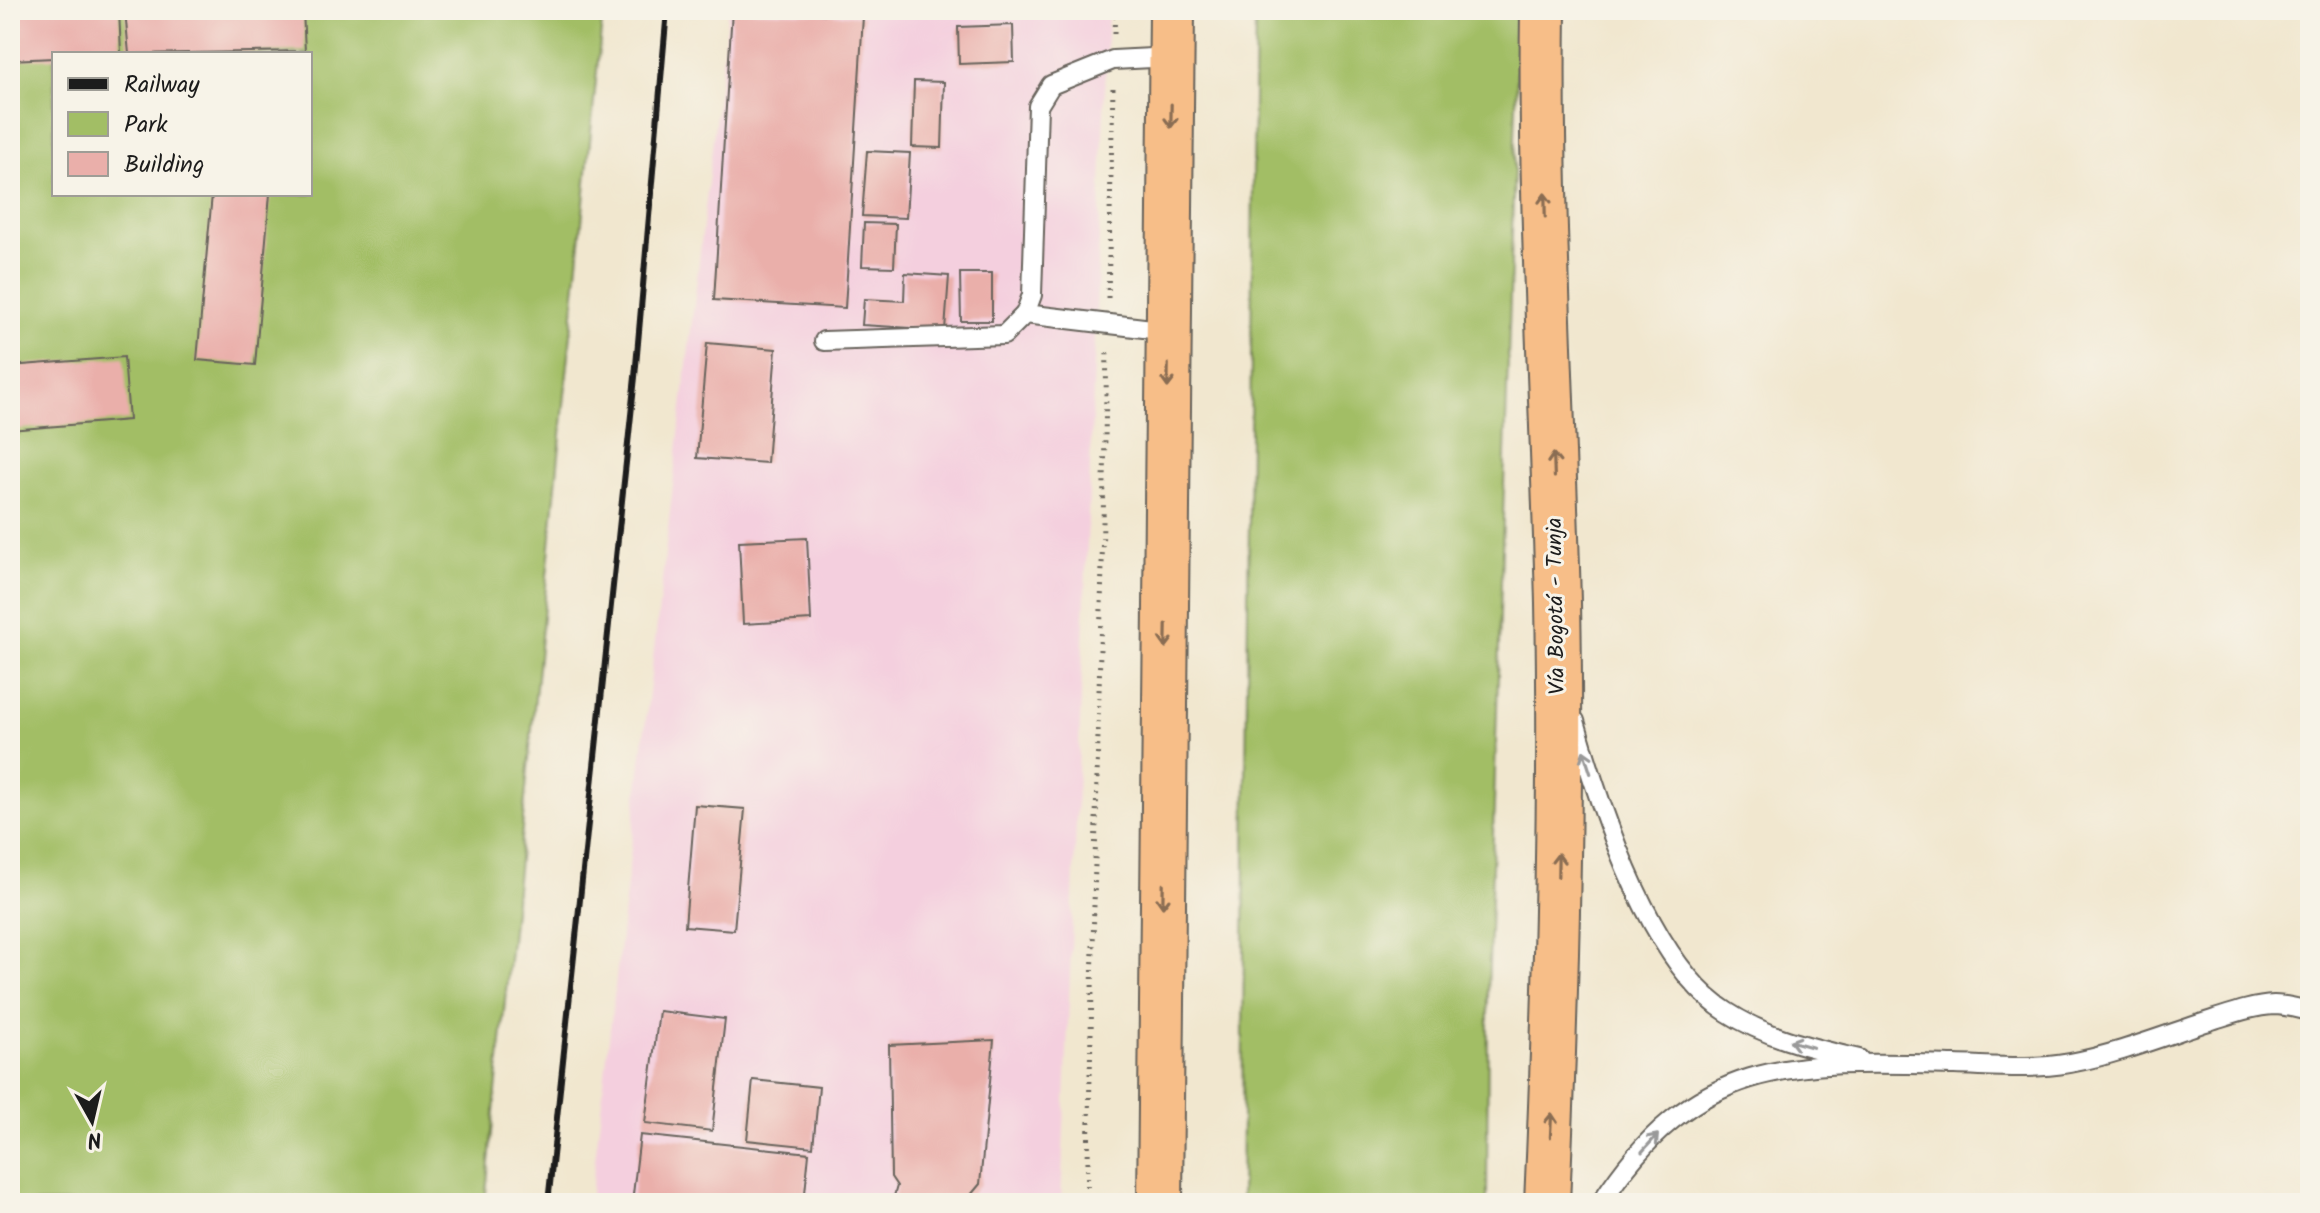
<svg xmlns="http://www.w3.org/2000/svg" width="2320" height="1213" viewBox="0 0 2320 1213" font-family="Kalam,sans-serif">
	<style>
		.built { fill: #f4cfde }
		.green { fill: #a2be65; stroke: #5f6d40; stroke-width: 2; fill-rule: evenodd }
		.building { fill: #eaafaa }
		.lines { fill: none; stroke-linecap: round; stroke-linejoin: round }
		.lane-casing { stroke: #67635b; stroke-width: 22 }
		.highway-casing { stroke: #67635b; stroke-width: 48 }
		.path { stroke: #67635b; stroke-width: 5; stroke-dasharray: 2 6; stroke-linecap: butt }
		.lane { stroke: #fff; stroke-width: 18 }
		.highway { stroke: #f7be88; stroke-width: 44 }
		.rail { stroke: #1c1c1c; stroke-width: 6 }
		.oneway { stroke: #8a6d52 }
		.oneway2 { stroke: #999 }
		.labels { text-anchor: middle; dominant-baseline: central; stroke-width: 6; stroke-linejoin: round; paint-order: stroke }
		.street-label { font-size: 22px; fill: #1c1c1c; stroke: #f7f3e8 }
	</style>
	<rect width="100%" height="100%" fill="#f7f3e8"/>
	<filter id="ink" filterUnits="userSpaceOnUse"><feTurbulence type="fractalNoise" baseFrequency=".0125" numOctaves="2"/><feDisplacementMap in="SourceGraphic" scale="16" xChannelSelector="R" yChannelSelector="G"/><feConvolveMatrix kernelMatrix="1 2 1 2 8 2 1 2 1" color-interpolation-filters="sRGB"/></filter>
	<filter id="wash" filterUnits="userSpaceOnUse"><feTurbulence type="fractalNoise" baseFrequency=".006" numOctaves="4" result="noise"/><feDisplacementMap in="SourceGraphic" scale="32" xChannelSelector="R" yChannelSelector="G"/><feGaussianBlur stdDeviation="1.8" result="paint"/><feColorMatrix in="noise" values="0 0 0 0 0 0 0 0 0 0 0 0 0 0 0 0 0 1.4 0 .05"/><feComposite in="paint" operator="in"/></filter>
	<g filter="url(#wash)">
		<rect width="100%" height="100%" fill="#f1e7cf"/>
		<!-- built -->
		<polygon class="built" points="728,10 1108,10 1061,1203 590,1203"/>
		<!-- green -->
		<g class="green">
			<path d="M10,10H603L485,1203H10ZM54,54H310V194H54Z"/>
			<polygon points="1255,10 1519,10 1488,995 1487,1203 1241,1203"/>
		</g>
		<g id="blocks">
			<!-- building -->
			<g class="building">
				<polygon points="10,10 119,10 121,53 54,54 54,58 10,60"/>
				<polygon points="125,10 303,10 305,51 129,54"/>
				<polygon points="732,10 863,16 845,308 714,300"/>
				<polygon points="1013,25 1014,62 959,64 958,27"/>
				<polygon points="914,81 944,82 942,148 912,147"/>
				<polygon points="867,151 910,153 906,218 862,216"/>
				<polygon points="212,194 270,194 255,365 197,360"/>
				<polygon points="864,223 896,224 894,267 862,266"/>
				<polygon points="905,273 949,276 945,330 862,325 864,299 904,301"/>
				<polygon points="960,273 992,273 992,321 961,321"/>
				<polygon points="707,343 776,349 767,463 697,458"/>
				<polygon points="124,357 129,420 10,430 10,366"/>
				<polygon points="807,538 811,620 743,624 739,541"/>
				<polygon points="695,805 745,809 734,930 685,926"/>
				<polygon points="659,1011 725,1019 712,1131 645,1123"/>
				<polygon points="994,1040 980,1184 970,1196 978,1203 892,1203 897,1186 891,1177 889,1045"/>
				<polygon points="753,1080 819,1087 813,1147 747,1140"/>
				<polygon points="640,1135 809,1153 804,1203 632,1203"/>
			</g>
		</g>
	</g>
	<g filter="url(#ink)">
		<use href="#blocks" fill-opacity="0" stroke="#67635b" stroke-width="2"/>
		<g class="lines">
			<!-- lane casing -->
			<g class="lane-casing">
				<g id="lane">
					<polyline points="1025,314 1169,331"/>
					<polyline points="824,341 1004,335 1025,314 1032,295 1038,106 1051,85 1113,60 1172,57"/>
					<path d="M1575,721C1599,805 1650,964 1727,1012C1767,1038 1813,1048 1859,1059"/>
					<path d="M1601,1203C1695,1055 1797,1061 1955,1065C1994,1066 2032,1070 2070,1063C2119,1054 2168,1034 2215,1019C2234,1013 2254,1006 2274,1005C2286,1005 2299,1009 2310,1011"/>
				</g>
			</g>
			<!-- highway casing -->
			<g class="highway-casing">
				<g id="highway">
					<path d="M1543,10C1540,208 1553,406 1558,603C1562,803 1556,1003 1547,1203"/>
					<polyline points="1160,1203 1172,10"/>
				</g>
			</g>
			<!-- path -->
			<g class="path">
				<polyline points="1114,34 1115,10"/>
				<polyline points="1108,298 1113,88"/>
				<polyline points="1087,1203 1107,352"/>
			</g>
			<!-- lane -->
			<use href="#lane" class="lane"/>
			<!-- highway -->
			<use href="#highway" class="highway"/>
			<!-- rail -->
			<polyline class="rail" points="548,1203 635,377 667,10"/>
		</g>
		<!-- one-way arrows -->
		<defs><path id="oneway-shaft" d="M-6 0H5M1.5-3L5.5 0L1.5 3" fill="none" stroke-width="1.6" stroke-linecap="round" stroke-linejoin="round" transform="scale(2)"/></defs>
		<g class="oneway">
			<use href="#oneway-shaft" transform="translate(1171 116) rotate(91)"/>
			<use href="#oneway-shaft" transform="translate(1545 205) rotate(-91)"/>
			<use href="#oneway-shaft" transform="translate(1168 376) rotate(91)"/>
			<use href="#oneway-shaft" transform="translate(1554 465) rotate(-92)"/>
			<use href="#oneway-shaft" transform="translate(1166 636) rotate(91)"/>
			<use href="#oneway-shaft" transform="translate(1558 865) rotate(-89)"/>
			<use href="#oneway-shaft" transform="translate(1163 896) rotate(91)"/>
			<use href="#oneway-shaft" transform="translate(1551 1125) rotate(-87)"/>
		</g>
		<g class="oneway2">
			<use href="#oneway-shaft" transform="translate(1587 762) rotate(-108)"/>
			<use href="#oneway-shaft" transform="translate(1801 1044) rotate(-164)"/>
			<use href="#oneway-shaft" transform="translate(1650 1143) rotate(-48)"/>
		</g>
	</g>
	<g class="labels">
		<!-- street labels -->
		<g class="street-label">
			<text transform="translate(1557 606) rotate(-91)">Vía Bogotá - Tunja</text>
		</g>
	</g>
	<!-- margin -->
	<rect width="2320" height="1213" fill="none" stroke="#f7f3e8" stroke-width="40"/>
	<!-- legend -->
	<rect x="52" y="52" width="260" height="144" fill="#f7f3e8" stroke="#9f9d96" stroke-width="2"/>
	<rect x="68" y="78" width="40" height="12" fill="#1c1c1c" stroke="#9f9d96" stroke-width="2"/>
	<text x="124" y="92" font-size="24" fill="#1c1c1c">Railway</text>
	<rect x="68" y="112" width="40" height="24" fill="#a2be65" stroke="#9f9d96" stroke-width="2"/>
	<text x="124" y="132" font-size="24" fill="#1c1c1c">Park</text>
	<rect x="68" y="152" width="40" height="24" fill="#eaafaa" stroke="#9f9d96" stroke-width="2"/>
	<text x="124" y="172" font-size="24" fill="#1c1c1c">Building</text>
	<!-- north arrow -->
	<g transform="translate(92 1121) rotate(172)" stroke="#f7f3e8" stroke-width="6" paint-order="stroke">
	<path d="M0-6L14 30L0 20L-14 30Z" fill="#1c1c1c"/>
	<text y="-12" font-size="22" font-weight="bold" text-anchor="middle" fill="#1c1c1c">N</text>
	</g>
</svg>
